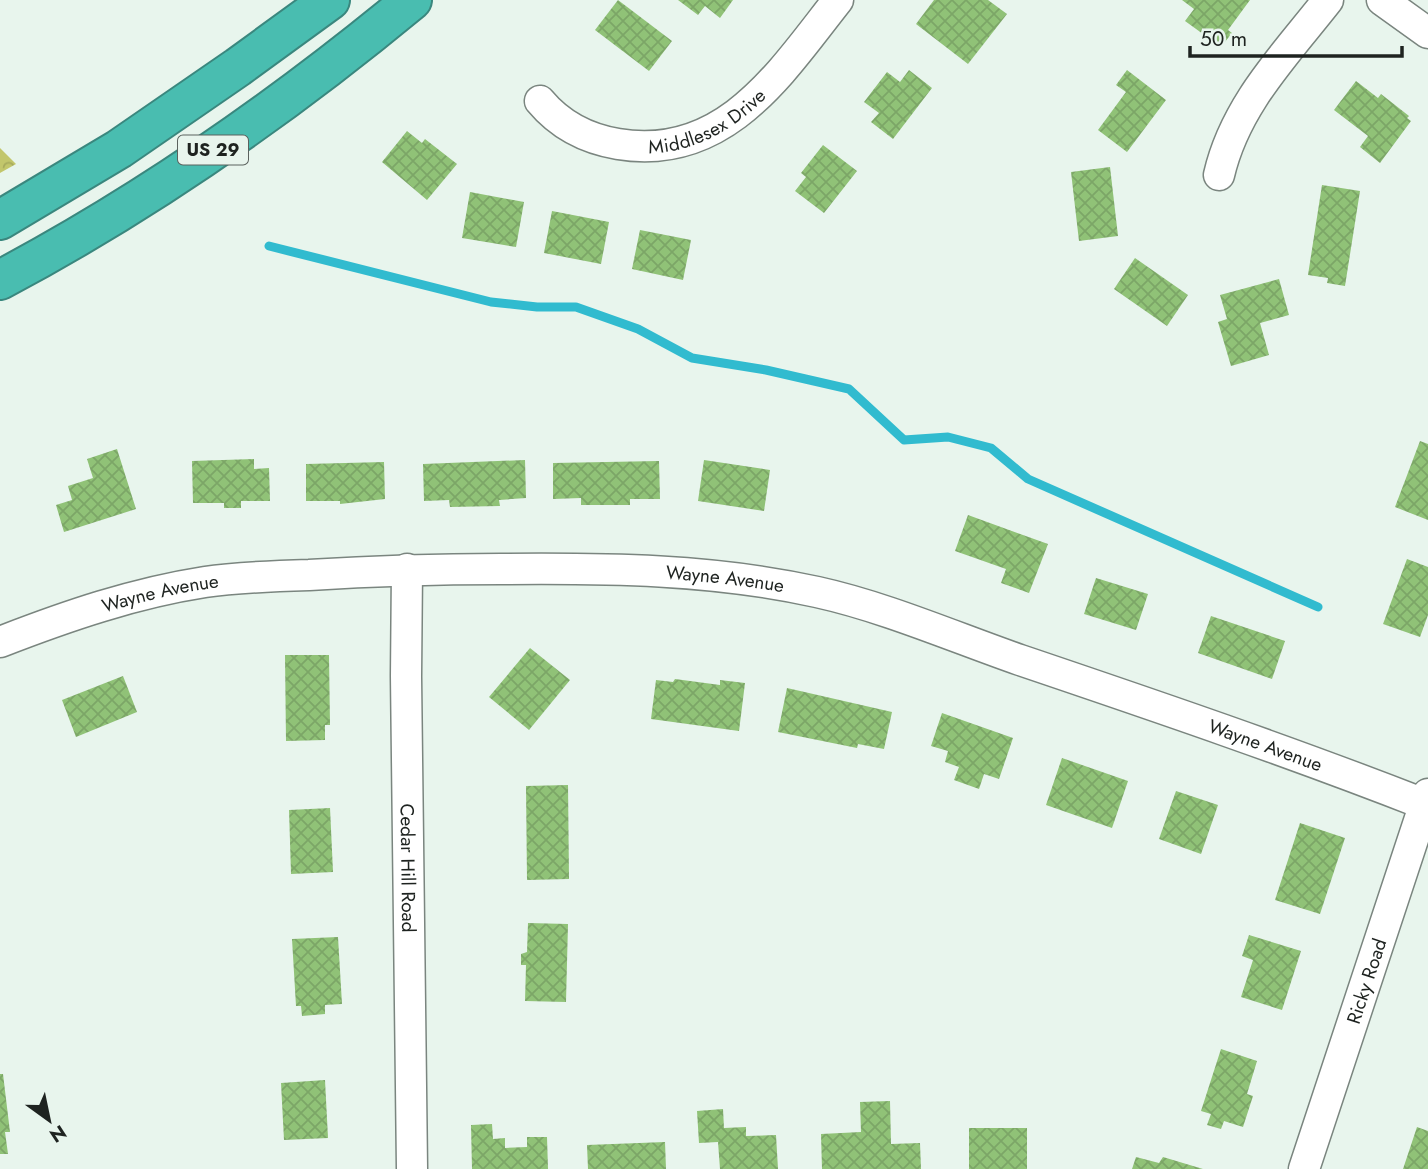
<svg xmlns="http://www.w3.org/2000/svg" width="1428" height="1169" viewBox="0 0 1428 1169" font-family="Jost,sans-serif">
	<style>
		.forest { fill: url(#forest-crowns) }
		.lines { fill: none; stroke-linecap: round; stroke-linejoin: round }
		.stream { stroke: #31bbcf; stroke-width: 9 }
		.building { fill: url(#building-cross-hatch) }
		.minor-casing { stroke: #7a857f; stroke-width: 33 }
		.motorway-casing { stroke: #3a877e; stroke-width: 42 }
		.minor { stroke: #fff; stroke-width: 30 }
		.motorway { stroke: #49bdb0; stroke-width: 38 }
		.labels { text-anchor: middle; dominant-baseline: central; stroke-width: 7; stroke-linejoin: round; paint-order: stroke }
		.shield { fill: #e8f5ed; stroke: #5b625e; stroke-width: 2 }
		.shield-label { font-size: 18px; font-weight: bold; fill: #1e2320 }
		.street-label { font-size: 19px; fill: #1e2320; stroke: #e8f5ed }
	</style>
	<defs>
		<pattern id="forest-crowns" width="20" height="18" patternUnits="userSpaceOnUse" patternTransform="scale(1.75)"><rect width="20" height="18" fill="#c2c66b"/><path d="M2 6a3 3 0 1 1 6 0M12 15a3 3 0 1 1 6 0" fill="none" stroke="#a6aa5c"/></pattern>
		<pattern id="building-cross-hatch" width="8" height="8" patternUnits="userSpaceOnUse" patternTransform="scale(1.75)"><rect width="8" height="8" fill="#90c277"/><path d="M0 0l8 8M0 8l8-8" fill="none" stroke="#7ca667"/></pattern>
	</defs>
	<rect width="100%" height="100%" fill="#e8f5ed"/>
	<!-- forest -->
	<polygon class="forest" points="0,148 16,164 0,173"/>
	<g class="lines">
		<!-- stream -->
		<polyline class="stream" points="269,246 491,302 537,307 576,307 638,329 692,358 766,370 849,389 904,440 948,437 991,448 1028,479 1318,607"/>
	</g>
	<!-- building -->
	<g class="building">
		<polygon points="618,0 672,41 649,71 595,30"/>
		<polygon points="678,0 733,0 720,18 705,6 698,15"/>
		<polygon points="934,0 988,0 1007,14 968,64 916,24"/>
		<polygon points="1182,0 1250,0 1228,30 1232,33 1221,47 1185,21 1194,9"/>
		<polygon points="909,70 932,88 893,139 871,122 879,113 864,102 887,72 900,82"/>
		<polygon points="1127,70 1166,100 1127,152 1098,130 1126,92 1116,85"/>
		<polygon points="1356,81 1378,98 1381,94 1409,116 1407,118 1411,121 1380,163 1360,147 1368,136 1334,110"/>
		<polygon points="407,131 422,143 425,139 457,164 427,200 382,162"/>
		<polygon points="823,145 857,171 824,213 795,191 806,177 801,173"/>
		<polygon points="1110,167 1118,236 1079,241 1071,172"/>
		<polygon points="1322,185 1360,191 1345,286 1327,283 1328,278 1308,275"/>
		<polygon points="470,192 524,202 516,247 462,238"/>
		<polygon points="552,211 609,222 601,264 544,253"/>
		<polygon points="640,230 691,240 683,280 632,269"/>
		<polygon points="1135,258 1188,295 1167,326 1114,289"/>
		<polygon points="1279,279 1289,315 1260,323 1269,355 1231,366 1218,322 1227,319 1220,295"/>
		<polygon points="1420,441 1428,444 1428,520 1395,507"/>
		<polygon points="117,449 136,509 64,532 56,505 72,500 68,486 93,478 87,459"/>
		<polygon points="254,459 254,469 269,468 270,501 241,501 241,508 224,508 224,503 193,503 192,461"/>
		<polygon points="525,460 526,498 499,500 500,506 450,507 449,500 424,501 423,464"/>
		<polygon points="704,460 770,470 764,511 698,501"/>
		<polygon points="659,461 660,499 630,499 630,505 581,505 581,498 553,499 553,463"/>
		<polygon points="384,462 385,499 340,504 340,501 306,501 306,464"/>
		<polygon points="968,515 1048,544 1029,593 1001,583 1006,569 955,551"/>
		<polygon points="1407,559 1428,567 1428,615 1420,637 1383,624"/>
		<polygon points="1096,578 1148,594 1136,630 1084,614"/>
		<polygon points="1211,616 1285,641 1272,679 1198,653"/>
		<polygon points="530,648 570,680 529,730 489,697"/>
		<polygon points="285,655 329,655 330,725 325,725 325,740 286,741"/>
		<polygon points="123,676 137,712 76,737 62,700"/>
		<polygon points="675,679 720,685 720,680 745,683 739,731 651,719 656,680 673,682"/>
		<polygon points="787,688 892,712 884,749 858,744 857,748 778,732"/>
		<polygon points="942,713 1013,738 999,779 984,774 979,789 954,780 959,767 945,762 948,751 931,746"/>
		<polygon points="1062,758 1128,781 1112,828 1046,805"/>
		<polygon points="568,785 569,879 527,880 526,786"/>
		<polygon points="1176,791 1218,805 1201,854 1159,839"/>
		<polygon points="330,808 333,872 291,874 289,810"/>
		<polygon points="1300,823 1345,838 1320,914 1275,900"/>
		<polygon points="528,923 568,924 566,1002 525,1001 526,965 521,965 521,954 527,952"/>
		<polygon points="1249,935 1301,951 1282,1010 1241,997 1253,960 1242,956"/>
		<polygon points="338,937 342,1004 325,1005 325,1014 302,1016 301,1006 296,1006 292,939"/>
		<polygon points="1221,1049 1257,1061 1247,1094 1253,1096 1243,1127 1224,1121 1221,1129 1207,1125 1211,1114 1201,1111"/>
		<polygon points="0,1074 3,1074 10,1132 5,1132 8,1154 0,1154"/>
		<polygon points="325,1080 328,1138 284,1140 281,1083"/>
		<polygon points="890,1101 891,1144 920,1143 921,1169 822,1169 821,1134 861,1132 860,1102"/>
		<polygon points="723,1109 724,1128 746,1127 746,1136 776,1135 778,1169 720,1169 718,1142 699,1143 697,1111"/>
		<polygon points="492,1124 493,1139 505,1138 505,1148 527,1147 527,1137 547,1137 548,1169 472,1169 471,1125"/>
		<polygon points="1417,1127 1428,1131 1428,1169 1403,1169"/>
		<rect x="969" y="1128" width="58" height="41"/>
		<polygon points="665,1142 666,1169 588,1169 587,1145"/>
		<polygon points="1136,1157 1159,1163 1163,1157 1203,1169 1132,1169"/>
	</g>
	<g class="lines">
		<!-- minor casing -->
		<g class="minor-casing">
			<g id="minor">
				<polyline points="1382,0 1428,33"/>
				<path id="s1" d="M540,101C560,125 588,139 618,144C725,162 781,72 838,0"/>
				<path d="M1219,175C1235,105 1285,55 1328,0"/>
				<path id="s2" d="M407,569L406,676L412,1169"/>
				<path id="s3" d="M0,642C67,616 134,593 205,582C239,577 274,576 309,575C373,571 436,569 501,569C607,568 713,569 817,592C885,607 954,637 1020,660C1156,706 1291,752 1424,804"/>
				<path id="s4" d="M1304,1169L1428,794"/>
			</g>
		</g>
		<!-- motorway casing -->
		<g class="motorway-casing">
			<g id="motorway">
				<polyline points="0,220 119,149 238,67 330,0"/>
				<path d="M0,280C147,202 284,106 412,0"/>
			</g>
		</g>
		<!-- minor -->
		<use href="#minor" class="minor"/>
		<!-- motorway -->
		<use href="#motorway" class="motorway"/>
	</g>
	<g class="labels">
		<!-- shield labels -->
		<rect class="shield" x="178" y="135.5" width="70" height="29" rx="5"/>
		<g class="shield-label">
			<text x="213" y="150">US 29</text>
		</g>
		<!-- street labels -->
		<g class="street-label">
			<text stroke="none"><textPath href="#s1" startOffset="186">Middlesex Drive</textPath></text>
			<text stroke="none"><textPath href="#s3" startOffset="735">Wayne Avenue</textPath></text>
			<text stroke="none"><textPath href="#s3" startOffset="168">Wayne Avenue</textPath></text>
			<text stroke="none"><textPath href="#s3" startOffset="1302">Wayne Avenue</textPath></text>
			<text stroke="none"><textPath href="#s2" startOffset="299">Cedar Hill Road</textPath></text>
			<text stroke="none"><textPath href="#s4" startOffset="198">Ricky Road</textPath></text>
		</g>
	</g>
	<!-- north arrow -->
	<g transform="translate(49 1120) rotate(147)" stroke="#e8f5ed" stroke-width="5" paint-order="stroke">
	<path d="M0-5L12 26L0 18L-12 26Z" fill="#1e2320"/>
	<text y="-10" font-size="19" font-weight="bold" text-anchor="middle" fill="#1e2320">N</text>
	</g>
	<!-- scale -->
	<path d="M1190 46v10h212v-10" fill="none" stroke="#1e2320" stroke-width="3.5"/>
	<text x="1200" y="46" font-size="21" fill="#1e2320" stroke="#e8f5ed" stroke-width="5" paint-order="stroke">50 m</text>
</svg>
